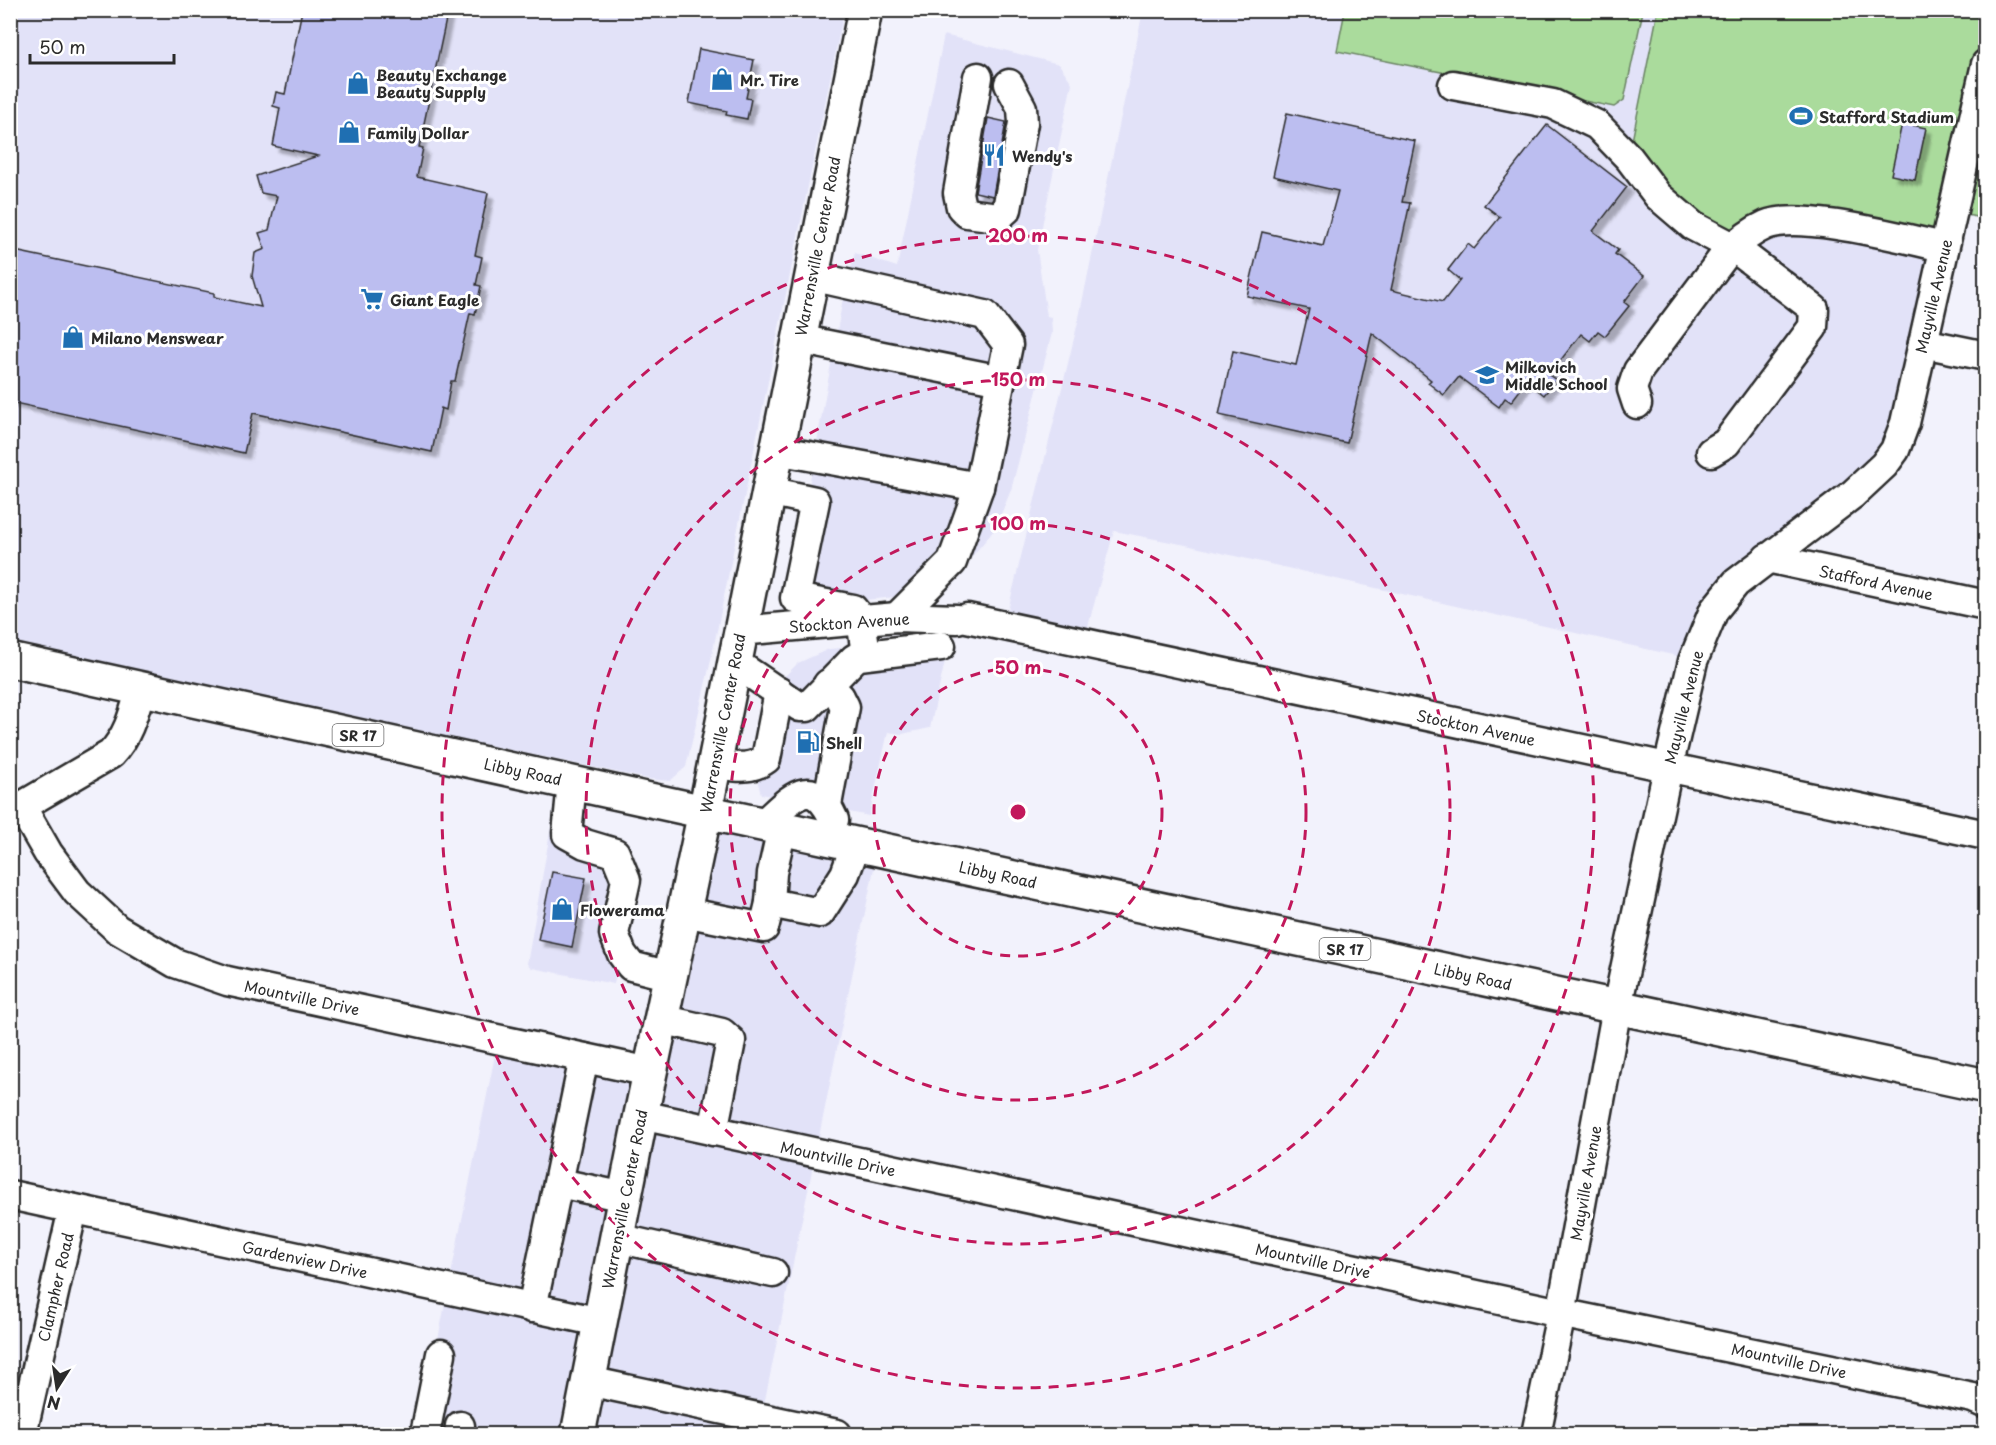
<svg xmlns="http://www.w3.org/2000/svg" width="1996" height="1445" viewBox="0 0 1996 1445" font-family="'Playpen Sans',sans-serif">
	<style>
		.built { fill: #e2e2f8 }
		.green { fill: #aadb9c; stroke: #6a8364; stroke-width: 1.5 }
		.building { fill: #bcbef0; stroke: #2b2b2b; stroke-width: 1.5; filter: url(#shadow) }
		.lines { fill: none; stroke-linecap: round; stroke-linejoin: round }
		.minor-casing { stroke: #2b2b2b; stroke-width: 33 }
		.major-casing { stroke: #2b2b2b; stroke-width: 38 }
		.minor { stroke: #fff; stroke-width: 28 }
		.major { stroke: #fff; stroke-width: 33 }
		.ring { fill: none; stroke: #c2185b; stroke-width: 3; stroke-dasharray: 10 8 }
		.labels { text-anchor: middle; dominant-baseline: central; stroke-width: 6; stroke-linejoin: round; paint-order: stroke }
		.shield { fill: #fff; stroke: #6b6b6b; stroke-width: 1.5 }
		.shield-label { font-size: 14px; font-weight: bold; fill: #2b2b2b }
		.poi-label { font-size: 15px; font-weight: bold; fill: #2b2b2b; stroke: #fff; text-anchor: start }
		.street-label { font-size: 15px; fill: #2b2b2b; stroke: #fff }
		.centre { fill: #c2185b; stroke: #fff; stroke-width: 3 }
		.ring-label { font-size: 18px; text-anchor: middle; font-weight: bold; fill: #c2185b; stroke: #fff; stroke-width: 6; stroke-linejoin: round; paint-order: stroke }
	</style>
	<defs>
		<filter id="shadow"><feDropShadow dx="5.5" dy="5.5" stdDeviation="1.5" flood-color="#0004"/></filter>
	</defs>
	<rect width="100%" height="100%" fill="#f2f2fc"/>
	<filter id="ink" filterUnits="userSpaceOnUse"><feTurbulence type="fractalNoise" baseFrequency=".0167" numOctaves="2"/><feDisplacementMap in="SourceGraphic" scale="12" xChannelSelector="R" yChannelSelector="G"/><feConvolveMatrix kernelMatrix="1 2 1 2 8 2 1 2 1" color-interpolation-filters="sRGB"/></filter>
	<g filter="url(#ink)">
		<!-- built -->
		<g class="built">
			<polygon points="11,11 844,11 711,660 686,767 670,781 649,779 253,696 11,642"/>
			<polygon points="1143,11 1985,11 1892,441 1821,504 1686,658 1186,545 1114,531 1087,630 1008,610 1078,322"/>
			<polygon points="944,35 1059,64 1072,83 1037,250 1047,316 1051,317 1052,333 1011,490 995,529 949,584 938,593 801,606 791,585 843,298 855,253 897,267"/>
			<polygon points="950,639 930,728 902,734 888,732 869,816 761,794 758,783 764,746 782,679 798,663 829,649"/>
			<polygon points="705,812 878,849 758,1434 419,1434 498,1040 650,1072"/>
			<polygon points="552,821 585,827 588,836 613,842 628,919 614,984 532,968 527,964"/>
		</g>
		<!-- green -->
		<g class="green">
			<polygon points="1345,11 1643,11 1624,100 1614,107 1337,51"/>
			<polygon points="1658,11 1985,11 1985,219 1945,210 1939,238 1852,218 1720,249 1630,151"/>
		</g>
		<!-- building -->
		<g class="building">
			<polygon points="302,10 448,10 419,147 423,148 417,177 488,193 475,255 482,257 476,285 481,286 475,314 470,313 455,381 451,381 446,410 441,408 432,452 253,413 244,453 10,402 10,250 214,293 214,297 261,307 252,276 255,253 265,249 259,233 269,230 277,196 261,193 256,176 318,156 273,146 280,108 273,106 276,92 285,94"/>
			<polygon points="699,49 754,60 746,98 751,99 747,119 726,115 727,111 689,103"/>
			<polygon points="1287,113 1415,141 1402,202 1410,203 1391,290 1443,302 1460,280 1448,270 1468,244 1474,249 1500,217 1484,205 1547,125 1627,187 1593,231 1618,250 1615,254 1644,276 1624,302 1629,306 1605,336 1598,331 1590,341 1581,334 1549,375 1556,380 1544,395 1527,381 1511,402 1505,398 1499,407 1459,377 1444,395 1428,383 1431,380 1372,333 1347,443 1219,415 1233,351 1296,365 1309,309 1247,296 1262,232 1323,246 1338,191 1273,176"/>
			<polygon points="988,118 1006,122 993,196 975,192"/>
			<polygon points="1902,123 1926,128 1915,180 1891,175"/>
			<polygon points="552,872 586,878 572,947 538,940"/>
		</g>
		<g class="lines">
			<!-- minor casing -->
			<g class="minor-casing">
				<g id="minor">
					<polyline points="978,77 958,193 961,207 967,213 998,217 1007,209 1023,123 1022,108 1009,84"/>
					<polyline points="1453,85 1553,104 1597,125 1629,158 1658,196 1693,226 1733,247 1814,309 1813,327 1726,443 1711,452"/>
					<polyline points="811,276 985,315 1008,345 979,487 952,562 897,617"/>
					<polyline points="798,339 1001,380"/>
					<polyline points="1923,343 1986,356"/>
					<path d="M1637,404L1632,389L1638,371L1725,255C1737,243 1750,232 1766,225C1802,211 1905,239 1944,247"/>
					<polyline points="776,450 979,487"/>
					<polyline points="768,491 815,501 795,598 853,609 861,619 866,654"/>
					<polyline points="1767,558 1986,605"/>
					<polyline points="967,618 1986,835"/>
					<polyline points="740,631 897,617 957,619"/>
					<polyline points="734,662 800,707 807,707 854,659 859,656 941,646"/>
					<path d="M714,764C732,766 750,771 766,759L779,692"/>
					<polyline points="572,782 567,834 585,844 615,853 626,880 614,934 622,954 631,966 670,976"/>
					<polyline points="827,805 845,707 840,697 828,684"/>
					<polyline points="21,806 48,853 77,892 117,929 175,963 227,981 650,1072"/>
					<path d="M10,813L111,754C129,735 134,712 141,688"/>
					<path d="M763,824C791,799 812,771 834,820"/>
					<polyline points="782,828 772,873 770,903 820,913 845,874 856,844"/>
					<polyline points="684,912 764,928 770,903"/>
					<polyline points="661,1019 722,1033 731,1041 713,1131"/>
					<polyline points="641,1115 1579,1317 1973,1398 1986,1404"/>
					<polyline points="559,1183 625,1197"/>
					<polyline points="10,1195 600,1322"/>
					<polyline points="617,1238 773,1273"/>
					<polyline points="532,1308 584,1058"/>
					<polyline points="588,1381 837,1434"/>
					<polyline points="22,1434 73,1209"/>
					<polyline points="425,1434 441,1354"/>
					<polyline points="459,1434 460,1426"/>
					<polyline points="1536,1434 1561,1314 1617,1007 1668,768 1693,661 1714,610 1736,583 1853,494 1884,465 1895,450 1905,423 1986,64"/>
				</g>
			</g>
			<!-- major casing -->
			<g class="major-casing">
				<g id="major">
					<polyline points="10,660 705,812 1986,1086"/>
					<polyline points="578,1434 641,1115 705,812 865,10"/>
				</g>
			</g>
			<!-- minor -->
			<use href="#minor" class="minor"/>
			<!-- major -->
			<use href="#major" class="major"/>
		</g>
	</g>
	<!-- distance rings -->
	<g class="ring">
		<circle cx="1018" cy="812" r="144"/>
		<circle cx="1018" cy="812" r="288"/>
		<circle cx="1018" cy="812" r="432"/>
		<circle cx="1018" cy="812" r="576"/>
	</g>
	<!-- icons -->
	<defs>
		<g id="shop-bare" transform="scale(1.8)"><path d="M-5-2.5h2.3a2.7 3.5 0 0 1 5.4 0H5L5.5 6h-11ZM-1.5-2.5h3a1.5 2.3 0 0 0-3 0Z" fill="#1f6fb2" stroke="#fff" stroke-width="2.5" paint-order="stroke"/></g>
		<g id="stadium-bare" transform="scale(1.8)"><path d="M0-5a6.5 5 0 1 0 0 10a6.5 5 0 1 0 0-10ZM-3.5-1.8h7v3.6h-7Z" fill="#1f6fb2" stroke="#fff" stroke-width="2.5" paint-order="stroke"/></g>
		<g id="restaurant-bare" transform="scale(1.8)"><path d="M-5-6h1v4h1v-4h1v4h1v-4h1v5L-1.5 .5V6h-2V.5L-5-1ZM5-6V6H3V1.5H1.5Q1.5-4 5-6Z" fill="#1f6fb2" stroke="#fff" stroke-width="2.5" paint-order="stroke"/></g>
		<g id="supermarket-bare" transform="scale(1.8)"><path d="M-6-5.5h2.5l.6 2H6L4.5 2H-2.5L-4.4-4H-6ZM-1.5 3.2a1.3 1.3 0 1 0 .1 0ZM3 3.2a1.3 1.3 0 1 0 .1 0Z" fill="#1f6fb2" stroke="#fff" stroke-width="2.5" paint-order="stroke"/></g>
		<g id="school-bare" transform="scale(1.8)"><path d="M0-5L7-2L0 1L-7-2ZM-4 1L0 2.5L4 1V4Q0 6-4 4Z" fill="#1f6fb2" stroke="#fff" stroke-width="2.5" paint-order="stroke"/></g>
		<g id="fuel-bare" transform="scale(1.8)"><path d="M-5.5-6h7V0h2V4h1.3V-2.5L3-4.5l.8-.8L6-3V5H2.5V1h-1V6h-7ZM-4.2-4.7v3.2H.2V-4.7Z" fill="#1f6fb2" stroke="#fff" stroke-width="2.5" paint-order="stroke"/></g>
	</defs>
	<g fill-rule="evenodd">
		<use href="#shop-bare" x="722" y="79"/>
		<use href="#shop-bare" x="358" y="83"/>
		<use href="#stadium-bare" x="1801" y="116"/>
		<use href="#shop-bare" x="349" y="132"/>
		<use href="#restaurant-bare" x="994" y="155"/>
		<use href="#supermarket-bare" x="372" y="299"/>
		<use href="#shop-bare" x="73" y="337"/>
		<use href="#school-bare" x="1487" y="375"/>
		<use href="#fuel-bare" x="808" y="742"/>
		<use href="#shop-bare" x="562" y="909"/>
	</g>
	<g class="labels">
		<!-- shield labels -->
		<g class="shield">
			<rect x="332.5" y="724" width="51" height="22" rx="4.5"/>
			<rect x="1319.5" y="938" width="51" height="22" rx="4.5"/>
		</g>
		<g class="shield-label">
			<text x="358" y="735">SR 17</text>
			<text x="1345" y="949">SR 17</text>
		</g>
		<!-- poi labels -->
		<g class="poi-label">
			<text x="376" y="74">Beauty Exchange<tspan x="376" dy="17">Beauty Supply</tspan></text>
			<text x="740" y="79">Mr. Tire</text>
			<text x="1819" y="116">Stafford Stadium</text>
			<text x="367" y="132">Family Dollar</text>
			<text x="1012" y="155">Wendy's</text>
			<text x="390" y="299">Giant Eagle</text>
			<text x="91" y="337">Milano Menswear</text>
			<text x="1505" y="366">Milkovich<tspan x="1505" dy="17">Middle School</tspan></text>
			<text x="826" y="742">Shell</text>
			<text x="580" y="909">Flowerama</text>
		</g>
		<!-- street labels -->
		<g class="street-label">
			<text transform="translate(817 246) rotate(-79)">Warrensville Center Road</text>
			<text transform="translate(1933 296) rotate(-77)">Mayville Avenue</text>
			<text transform="translate(1876 582) rotate(12)">Stafford Avenue</text>
			<text transform="translate(849 622) rotate(-4)">Stockton Avenue</text>
			<text transform="translate(1683 707) rotate(-76)">Mayville Avenue</text>
			<text transform="translate(722 723) rotate(-79)">Warrensville Center Road</text>
			<text transform="translate(1476 727) rotate(12)">Stockton Avenue</text>
			<text transform="translate(523 771) rotate(12)">Libby Road</text>
			<text transform="translate(998 874) rotate(12)">Libby Road</text>
			<text transform="translate(1473 976) rotate(12)">Libby Road</text>
			<text transform="translate(302 997) rotate(12)">Mountville Drive</text>
			<text transform="translate(838 1158) rotate(12)">Mountville Drive</text>
			<text transform="translate(1585 1183) rotate(-80)">Mayville Avenue</text>
			<text transform="translate(624 1199) rotate(-79)">Warrensville Center Road</text>
			<text transform="translate(305 1259) rotate(12)">Gardenview Drive</text>
			<text transform="translate(1313 1260) rotate(12)">Mountville Drive</text>
			<text transform="translate(55 1287) rotate(-77)">Clampher Road</text>
			<text transform="translate(1789 1360) rotate(12)">Mountville Drive</text>
		</g>
	</g>
	<circle cx="1018" cy="812" r="9" class="centre"/>
	<g class="ring-label">
		<text x="1018" y="242">200 m</text>
		<text x="1018" y="386">150 m</text>
		<text x="1018" y="530">100 m</text>
		<text x="1018" y="674">50 m</text>
	</g>
	<!-- margin -->
	<rect width="1996" height="1445" fill="none" stroke="#fff" stroke-width="36"/>
	<rect x="18" y="18" width="1960" height="1409" fill="none" stroke="#2b2b2b" stroke-width="2" filter="url(#ink)"/>
	<!-- north arrow -->
	<g transform="translate(57 1388) rotate(192)" stroke="#ffffff" stroke-width="4.5" paint-order="stroke">
	<path d="M0-4.5L10 22L0 15L-10 22Z" fill="#2b2b2b"/>
	<text y="-9" font-size="16" font-weight="bold" text-anchor="middle" fill="#2b2b2b">N</text>
	</g>
	<!-- scale -->
	<path d="M30 54v9h144v-9" fill="none" stroke="#2b2b2b" stroke-width="3"/>
	<text x="39" y="54" font-size="18" fill="#2b2b2b" stroke="#ffffff" stroke-width="4.5" paint-order="stroke">50 m</text>
</svg>
